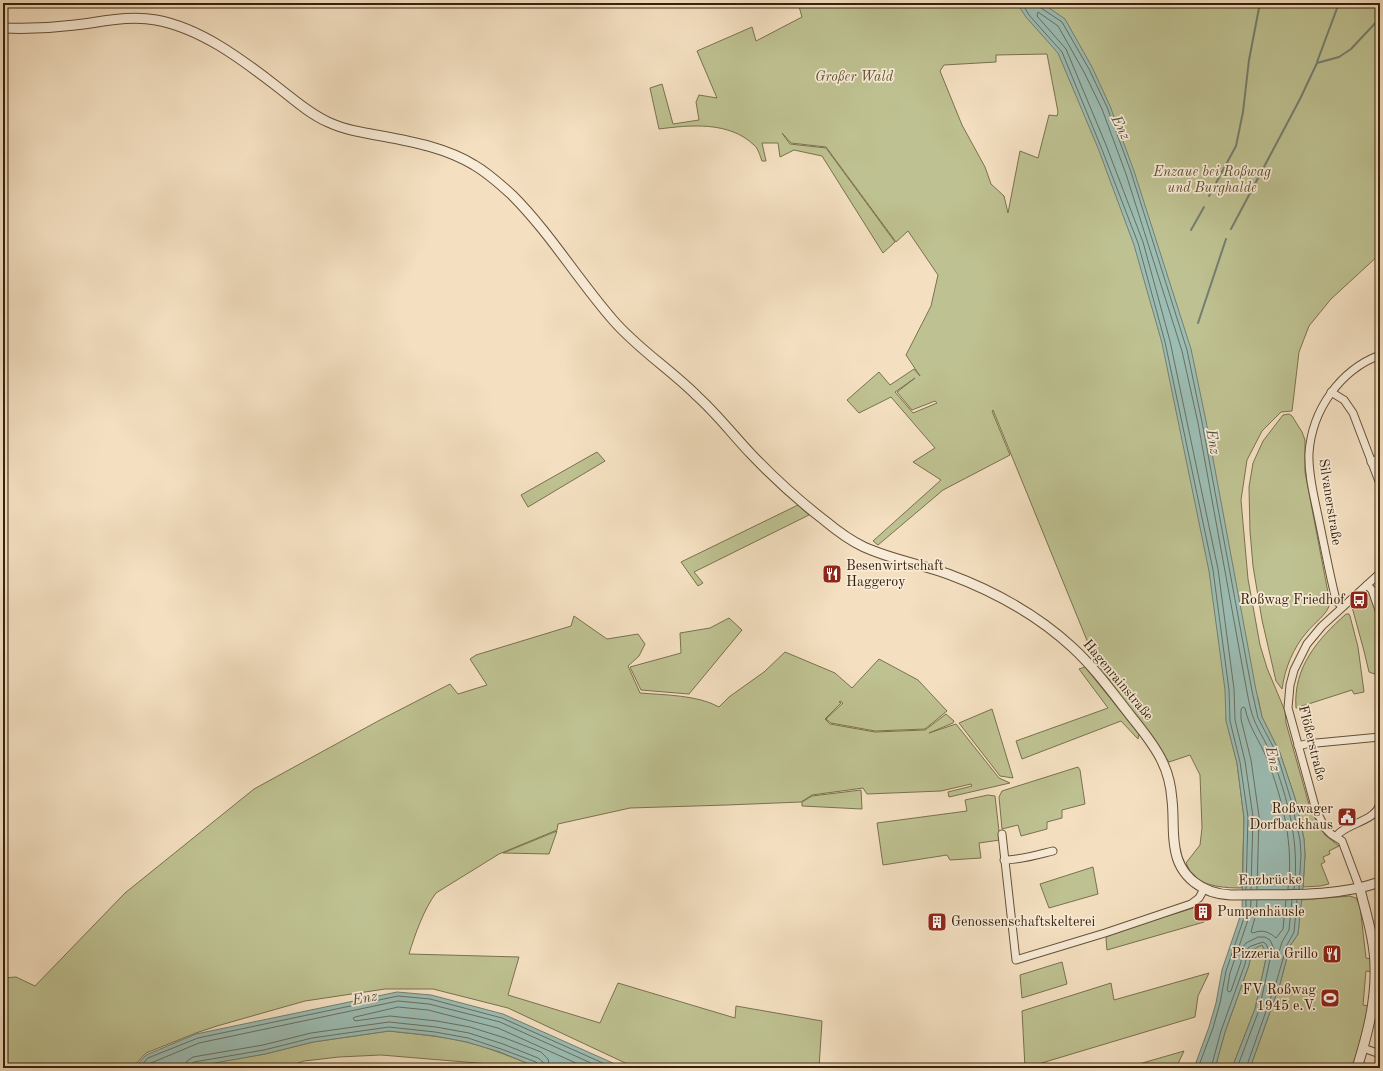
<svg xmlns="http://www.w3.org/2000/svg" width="1383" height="1071" viewBox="0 0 1383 1071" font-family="'Old Standard TT',serif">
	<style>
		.green { fill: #bec191; stroke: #7a714e; fill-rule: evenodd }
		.water { fill: #9cbdb4; stroke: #747f70 }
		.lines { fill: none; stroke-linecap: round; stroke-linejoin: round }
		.shore { stroke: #6a6f5f; stroke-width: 1 }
		.stream { stroke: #747f70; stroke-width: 2 }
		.minor-casing { stroke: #665138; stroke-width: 9 }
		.tertiary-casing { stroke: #665138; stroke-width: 11 }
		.minor { stroke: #f8ebd7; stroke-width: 7 }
		.tertiary { stroke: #f8ebd7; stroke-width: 9 }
		.labels { text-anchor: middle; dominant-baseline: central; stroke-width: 3.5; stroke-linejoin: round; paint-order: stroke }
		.park-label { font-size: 14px; font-style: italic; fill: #605132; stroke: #f8ebd7 }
		.street-label { font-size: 14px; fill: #37210a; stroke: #f8ebd7 }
		.poi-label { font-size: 14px; fill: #37210a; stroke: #f8ebd7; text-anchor: end }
		.water-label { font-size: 15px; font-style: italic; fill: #55503d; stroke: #f8ebd7 }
	</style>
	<rect width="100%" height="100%" fill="#f4e0c1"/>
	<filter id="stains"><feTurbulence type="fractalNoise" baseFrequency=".005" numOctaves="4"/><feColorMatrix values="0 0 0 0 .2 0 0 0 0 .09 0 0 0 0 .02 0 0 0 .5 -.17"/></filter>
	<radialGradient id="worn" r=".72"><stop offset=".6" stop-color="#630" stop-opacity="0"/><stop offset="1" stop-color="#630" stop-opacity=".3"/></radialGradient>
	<!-- green -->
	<g class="green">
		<path d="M798,3H1380V254L1331,299L1309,326L1299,352L1292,411L1281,412L1262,431L1247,460L1241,500L1248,579L1260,645L1267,668L1285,711L1286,723L1308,801L1313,815L1325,835L1339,846L1329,851L1330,854L1323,857L1325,862L1321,864L1329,884L1320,886L1303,887L1305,855L1304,839L1295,798L1280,753L1262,717L1258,698L1226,719L1237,763L1244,818L1242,888C1226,888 1205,887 1192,875C1190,872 1188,867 1186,863L1200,845L1202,828L1200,775L1190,755L1169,762L1095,660L993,410L992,411L1010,455L943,490L878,545L873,541L941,480L913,462L935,448L891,397L859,413L847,400L879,372L890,385L914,369L920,376L906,355L931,306L938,275L908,231L896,242L826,147L791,143L782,133L790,144L826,148L895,242L883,253L822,156L794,150L780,157L778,143H762L766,161H762C760,156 758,148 754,145C729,121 690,125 659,129L650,88L662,84L673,124L699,120L696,102L699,95L717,98L697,51L752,27L756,41L802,17ZM1047,54L1058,112L1057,116L1049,115L1038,158L1020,151L1008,213L1004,196L991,184L985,167L962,125L940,71L944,65L996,62V55ZM915,378L897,392L912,410L935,401L937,403L913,413L895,392Z"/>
		<path d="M1289,414L1292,416L1302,432L1305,440V472L1330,603C1328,614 1314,623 1307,632C1293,648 1285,668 1282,689L1276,681L1262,620L1253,566L1250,531L1249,487L1253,463L1263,441L1283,415Z"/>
		<polygon points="597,452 605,461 528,507 521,495"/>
		<polygon points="798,505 809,515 694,572 703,583 698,586 681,562"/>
		<path d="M1366,594L1370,595C1383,618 1380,649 1380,676L1369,672L1364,651L1352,607Z"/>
		<path d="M1346,614H1349L1350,616L1358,647L1364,692L1354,694L1352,690L1296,708C1293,667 1318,639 1346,614Z"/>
		<path d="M574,616L607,639L638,634L645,644L639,656L628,666L640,693C664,695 698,695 719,707L729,697L764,672L785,652L835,673L852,688L879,659L918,680L947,711L925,729L875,731L831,723L826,719L843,703L840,701L839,702L841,703L825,719L830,724L875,732L925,730L946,714L954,721L953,723L929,733L956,724L999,778L1010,783L949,797L948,792L972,786L971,784L941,791L867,794L863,788L812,795L801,802L727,805L630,808L558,824L557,830L499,854L436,893C424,909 415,934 409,954L519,957L508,995L600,1023L618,983L735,1018L736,1006L822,1021L819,1068H636L508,1008L433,989H385L305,1001L217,1026L196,1033L146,1053L132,1068H3V978L16,977L35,986L125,893L254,789L380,720L450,684L458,694L487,685L470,659L476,655L571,626Z"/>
		<polygon points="729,618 742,630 689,694 641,690 630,667 681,653 680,633 710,628"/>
		<polygon points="1085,667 1139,734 1138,739 1121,721 1022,759 1016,741 1108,708 1079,669"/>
		<polygon points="992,709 1013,778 1000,776 959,723"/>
		<polygon points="1078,767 1080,770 1085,804 1062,810 1062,818 1047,822 1047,829 1021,836 1018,825 1002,829 999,797 1002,791"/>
		<polygon points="861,790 862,809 802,806 802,802 812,796"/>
		<polygon points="988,795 995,796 1000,840 979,843 981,858 950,860 947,855 883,865 877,823 967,811 965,800"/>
		<polygon points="557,831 549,854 503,853"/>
		<polygon points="1093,867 1098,894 1049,908 1040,884"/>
		<polygon points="1350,896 1356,898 1360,906 1366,958 1371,959 1372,972 1366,971 1363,1005 1369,1006 1360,1044 1353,1068 1250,1068 1280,984 1290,946 1298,934 1301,900"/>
		<polygon points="1200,906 1206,909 1204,922 1107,950 1106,939 1108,934"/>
		<polygon points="1262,945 1267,954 1255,1009 1232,1068 1215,1068 1225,1032 1249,965 1252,949"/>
		<polygon points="1062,962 1067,984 1022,998 1020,975"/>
		<polygon points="1209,973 1198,996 1195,1017 1025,1068 1022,1011 1111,983 1114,1000"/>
		<path d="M389,1031C415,1034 441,1036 466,1042C491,1048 516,1059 539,1068H501V1065L381,1055L339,1057L304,1061L283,1068L188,1067L265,1054L313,1042Z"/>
		<polygon points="1184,1051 1176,1068 1125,1068"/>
	</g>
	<!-- water -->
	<g class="water">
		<polygon points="1017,3 1042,3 1065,19 1092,67 1110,106 1134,171 1191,349 1206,421 1256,690 1262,717 1280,753 1295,798 1304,839 1305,855 1303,887 1298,934 1290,946 1280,984 1250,1068 1232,1068 1255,1009 1267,954 1262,945 1252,950 1249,965 1225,1032 1215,1068 1194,1068 1209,1027 1216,1003 1222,970 1242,911 1244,818 1237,763 1226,721 1225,690 1209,571 1162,343 1134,245 1098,148 1058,53 1026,17"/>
		<polygon points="397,992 431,995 503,1014 624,1068 539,1068 500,1052 467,1042 435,1036 389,1031 313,1042 265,1054 187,1068 134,1068 146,1055 196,1034"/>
	</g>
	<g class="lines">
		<!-- shore -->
		<g class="shore">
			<polyline points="1022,3 1029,15 1062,52 1101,147 1138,243 1165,342 1213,570 1229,690 1230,721 1240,762 1248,817 1246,889"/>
			<polyline points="1039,3 1041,8 1062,22 1089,69 1107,107 1131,172 1187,350 1202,422 1252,691 1258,718 1277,754 1291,800 1300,840 1301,855 1299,889"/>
			<path d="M1251,889L1253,817L1245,761L1235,720L1234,689L1218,569L1170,341L1143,242L1106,145L1066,49L1037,16L1038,12L1058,26L1084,72L1102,109L1126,174L1182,351L1198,423L1247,692C1249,702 1251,713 1255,722C1260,734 1268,745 1272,757C1288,799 1300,844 1294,889"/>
			<path d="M1257,889L1259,816L1251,760L1241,719V709L1243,707L1245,708C1249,728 1260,741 1267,759C1283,800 1294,845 1288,889"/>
			<polyline points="1251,900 1250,914 1230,973 1227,990 1229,992 1231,991 1241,962 1243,947 1246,943 1258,937 1265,937 1270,940 1276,953 1279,952 1282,942 1289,930 1292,900"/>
			<path d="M1257,900L1256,914L1251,932L1253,933C1263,929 1269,932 1276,938L1283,929L1286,900"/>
			<polyline points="139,1068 148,1058 198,1038 398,996 430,999 502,1018 614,1068"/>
			<polyline points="146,1068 151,1063 199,1043 398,1001 429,1004 500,1022 602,1068"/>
			<polyline points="185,1068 187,1061 193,1057 263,1045 311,1033 389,1022 436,1027 469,1033 503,1044 538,1058 543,1062 544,1068"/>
			<polyline points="190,1068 191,1064 194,1062 264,1050 312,1038 389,1027 435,1032 468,1038 501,1049 536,1062 539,1065 539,1068"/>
			<polyline points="550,1068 548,1059 541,1052 505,1038 470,1027 437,1021 390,1016 355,1021 353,1018 355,1017 398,1007 428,1010 498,1028 587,1068"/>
			<polyline points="1198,1068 1213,1028 1220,1003 1226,971 1246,912 1246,900"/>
			<polyline points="1211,1068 1221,1031 1245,964 1248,948 1251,946 1263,942 1266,944 1271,955 1259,1010 1237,1068"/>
			<polyline points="1246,1068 1276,983 1287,945 1294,932 1297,900"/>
		</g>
		<!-- stream -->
		<g class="stream">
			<polyline points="1317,62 1339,3"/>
			<polyline points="1209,196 1236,146 1243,112 1249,60 1260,3"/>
			<polyline points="1231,229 1300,99 1317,63 1339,57 1351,49 1380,18"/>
			<polyline points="1191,230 1204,207"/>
			<polyline points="1198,323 1226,239"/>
		</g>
		<!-- minor casing -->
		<g class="minor-casing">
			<g id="minor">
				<polyline points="1331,392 1344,400 1353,413 1380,484"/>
				<polyline points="1371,462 1380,458"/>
				<polyline points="1367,585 1372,590 1380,613"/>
				<path d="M1342,607L1336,600C1329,572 1324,544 1318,516C1314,496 1308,474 1309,453C1312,410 1340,370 1380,355"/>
				<polyline points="1298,746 1306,744 1380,737"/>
				<polyline points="1002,834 1016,960 1105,933 1191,904 1199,898 1204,889"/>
				<path d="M1336,837C1344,823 1378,822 1380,802"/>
				<path d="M1004,860C1021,860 1037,855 1053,851"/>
				<polyline points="1360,889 1342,841 1331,834 1325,828 1316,810 1288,708 1290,685 1294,670 1307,644 1322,626 1380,573"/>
				<polyline points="1363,1048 1380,1054"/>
			</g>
		</g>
		<!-- tertiary casing -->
		<g class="tertiary-casing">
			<g id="tertiary">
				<path d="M3,28C27,29 51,28 75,25C102,22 129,15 156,20C200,28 240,58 275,85C292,98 308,113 328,122C345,130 364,133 382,136C414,142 446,148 474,165C488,173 500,184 512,195C550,233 578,280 613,320C638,349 670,369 697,396C717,414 733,435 752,455C774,478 798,500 824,520C836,530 849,540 864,547C890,559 920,564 948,574C994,591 1036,614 1072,647C1094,667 1112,692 1130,715C1141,729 1154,744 1162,761C1168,773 1171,786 1172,800C1174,816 1172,832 1175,848C1179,877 1203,894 1231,895C1280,894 1334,898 1380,882"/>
				<path d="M1357,1068C1367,1036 1376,1002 1375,968C1375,941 1366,914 1360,889"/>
			</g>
		</g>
		<!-- minor -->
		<use href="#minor" class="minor"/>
		<!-- tertiary -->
		<use href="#tertiary" class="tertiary"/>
	</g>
	<!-- icons -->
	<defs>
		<g id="restaurant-square" transform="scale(1)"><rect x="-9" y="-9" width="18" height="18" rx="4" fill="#8f2418" stroke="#f8ebd7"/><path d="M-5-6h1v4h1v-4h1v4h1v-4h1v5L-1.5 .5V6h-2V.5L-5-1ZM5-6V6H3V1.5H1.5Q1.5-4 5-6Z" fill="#fff"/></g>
		<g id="bus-square" transform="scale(1)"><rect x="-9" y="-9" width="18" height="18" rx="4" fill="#8f2418" stroke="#f8ebd7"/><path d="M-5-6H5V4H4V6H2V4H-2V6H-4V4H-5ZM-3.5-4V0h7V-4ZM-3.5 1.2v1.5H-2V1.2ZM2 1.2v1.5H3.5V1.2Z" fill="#fff"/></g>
		<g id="civic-square" transform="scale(1)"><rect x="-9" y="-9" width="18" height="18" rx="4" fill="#8f2418" stroke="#f8ebd7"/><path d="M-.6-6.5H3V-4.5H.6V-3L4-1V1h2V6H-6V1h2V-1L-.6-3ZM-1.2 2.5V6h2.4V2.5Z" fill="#fff"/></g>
		<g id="building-square" transform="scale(1)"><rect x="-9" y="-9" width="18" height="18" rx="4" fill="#8f2418" stroke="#f8ebd7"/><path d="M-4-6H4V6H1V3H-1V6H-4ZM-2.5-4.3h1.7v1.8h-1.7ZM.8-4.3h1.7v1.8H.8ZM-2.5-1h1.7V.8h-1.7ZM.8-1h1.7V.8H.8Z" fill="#fff"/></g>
		<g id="stadium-square" transform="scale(1)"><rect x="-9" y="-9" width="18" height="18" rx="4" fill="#8f2418" stroke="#f8ebd7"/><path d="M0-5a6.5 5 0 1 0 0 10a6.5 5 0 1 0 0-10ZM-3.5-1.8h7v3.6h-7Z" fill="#fff"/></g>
	</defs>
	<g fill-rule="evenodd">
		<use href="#restaurant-square" x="832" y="574"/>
		<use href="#bus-square" x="1359" y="600"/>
		<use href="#civic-square" x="1347" y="817"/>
		<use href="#building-square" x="1203" y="912"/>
		<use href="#building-square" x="937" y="922"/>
		<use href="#restaurant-square" x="1332" y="954"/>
		<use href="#stadium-square" x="1330" y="998"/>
	</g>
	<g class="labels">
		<!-- park labels -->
		<g class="park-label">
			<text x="854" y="77">Großer Wald</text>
			<text x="1212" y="172">Enzaue bei Roßwag<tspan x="1212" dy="16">und Burghalde</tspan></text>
		</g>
		<!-- street labels -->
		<g class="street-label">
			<text transform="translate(1330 502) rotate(81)">Silvanerstraße</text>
			<text transform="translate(1118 680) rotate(50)">Hagenrainstraße</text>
			<text transform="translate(1312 743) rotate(76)">Flößerstraße</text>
			<text transform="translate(1270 880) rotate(-1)">Enzbrücke</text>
		</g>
		<!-- poi labels -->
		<g class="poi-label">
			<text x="846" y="566" text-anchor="start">Besenwirtschaft<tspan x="846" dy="16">Haggeroy</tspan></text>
			<text x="1345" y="600">Roßwag Friedhof</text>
			<text x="1333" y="809">Roßwager<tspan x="1333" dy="16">Dorfbackhaus</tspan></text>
			<text x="1217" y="912" text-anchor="start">Pumpenhäusle</text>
			<text x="951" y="922" text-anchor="start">Genossenschaftskelterei</text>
			<text x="1318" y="954">Pizzeria Grillo</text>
			<text x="1316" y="990">FV Roßwag<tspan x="1316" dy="16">1945 e.V.</tspan></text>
		</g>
		<!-- water labels -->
		<g class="water-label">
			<text transform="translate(1120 128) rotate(63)">Enz</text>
			<text transform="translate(1212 442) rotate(80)">Enz</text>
			<text transform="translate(1272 759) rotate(76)">Enz</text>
			<text transform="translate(365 999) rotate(-11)">Enz</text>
		</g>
	</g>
	<!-- margin -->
	<rect width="1383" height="1071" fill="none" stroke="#f4e0c1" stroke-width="16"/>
	<rect x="4" y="4" width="1375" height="1063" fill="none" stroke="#37210a" stroke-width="2"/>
	<rect x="8" y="8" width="1367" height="1055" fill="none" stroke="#37210a"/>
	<rect width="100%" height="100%" filter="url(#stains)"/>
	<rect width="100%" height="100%" fill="url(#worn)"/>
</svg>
